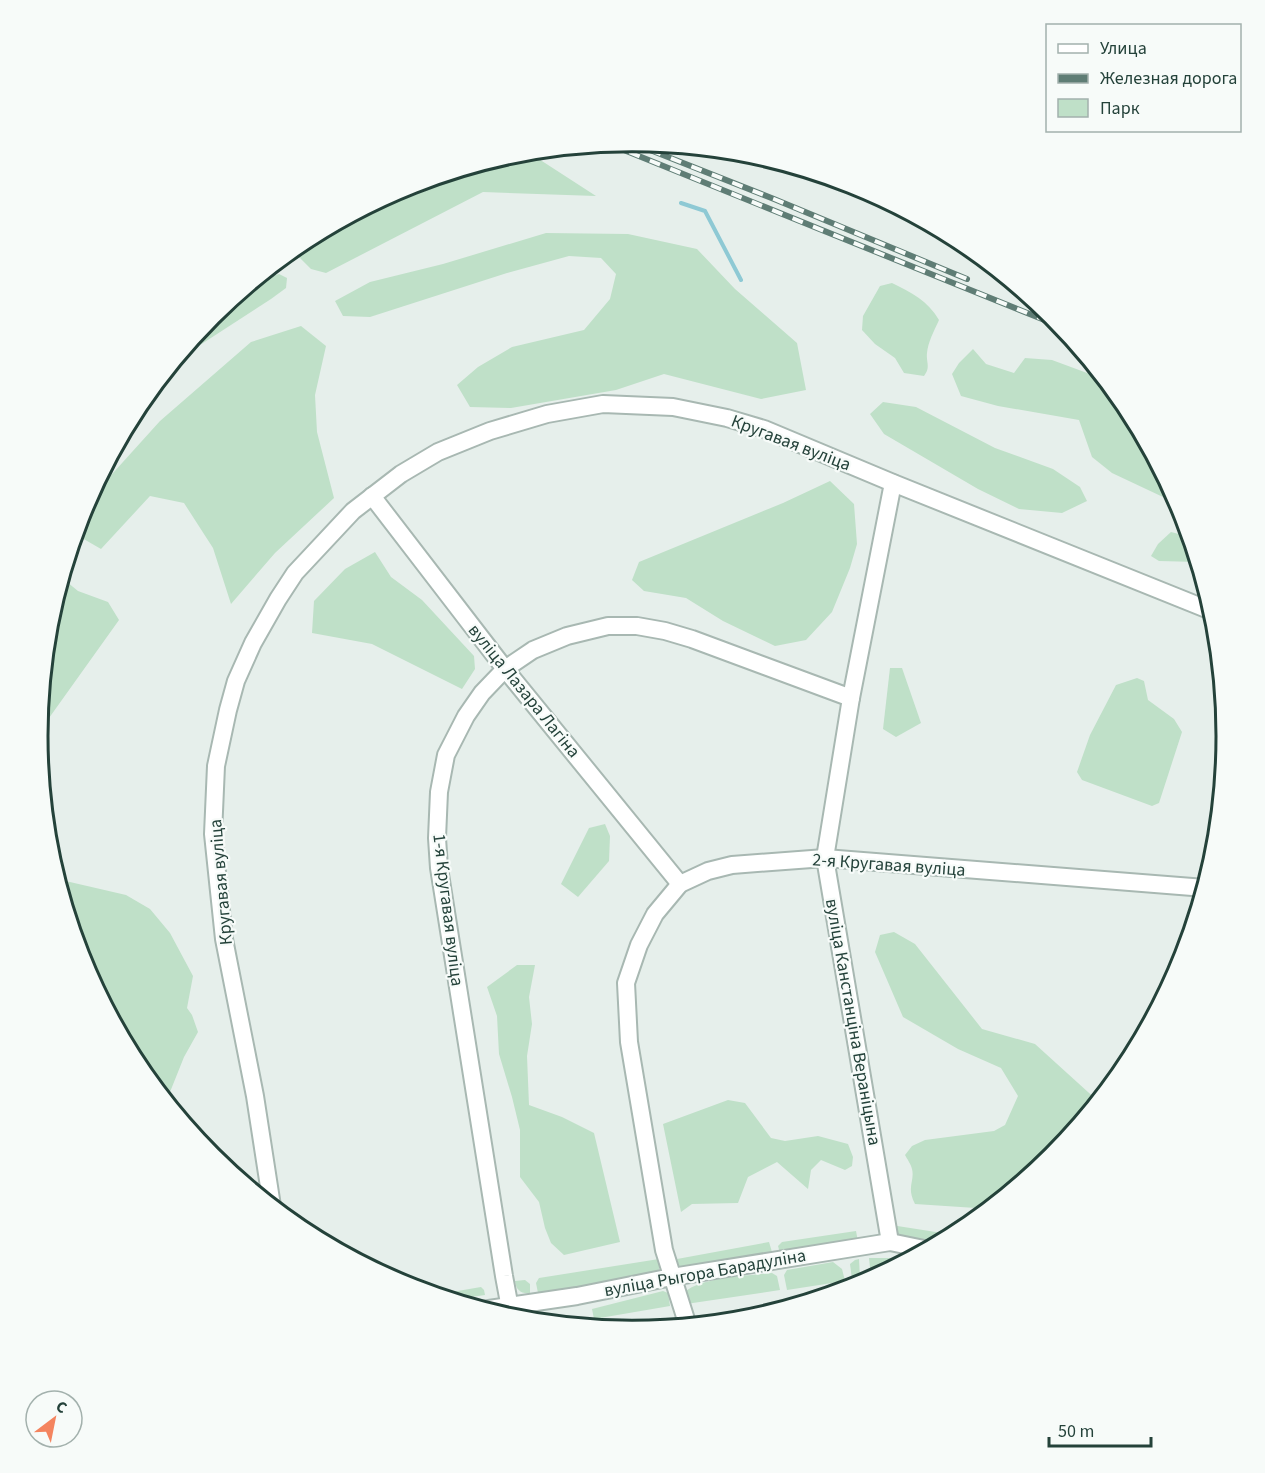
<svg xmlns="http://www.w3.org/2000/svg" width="1265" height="1473" viewBox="0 0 1265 1473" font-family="'Source Sans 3',sans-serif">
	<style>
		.green { fill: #bfe0c8 }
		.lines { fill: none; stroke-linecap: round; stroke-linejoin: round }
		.stream { stroke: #8ec9d4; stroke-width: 4 }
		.street-casing { stroke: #a8b8b2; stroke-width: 20 }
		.street { stroke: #fff; stroke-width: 16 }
		.rail-casing { stroke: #5f7d75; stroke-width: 6 }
		.rail { stroke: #f7fbf9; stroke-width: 4; stroke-dasharray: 11; stroke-linecap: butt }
		.labels { text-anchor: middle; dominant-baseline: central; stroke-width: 4.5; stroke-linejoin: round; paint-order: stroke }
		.street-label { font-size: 18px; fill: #24423a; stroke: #f7fbf9 }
		.rim { fill: none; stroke: #24423a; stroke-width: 3 }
	</style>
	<rect width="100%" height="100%" fill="#e6efeb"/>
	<!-- green -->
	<g class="green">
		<polygon points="528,152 596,196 483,192 326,273 311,269 300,258 287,254 302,242 405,187 517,153"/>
		<polygon points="546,233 628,234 697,249 735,289 797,343 806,390 761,399 664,374 616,390 511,408 470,407 457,385 478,367 512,347 584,330 610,299 616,274 601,258 569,256 507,273 370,317 343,316 335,301 370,282 443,264"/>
		<polygon points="279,274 287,278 286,288 271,299 180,358 181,354 212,316 251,283"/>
		<path d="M892,283C911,292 928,301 939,320C934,331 928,342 927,353C926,363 931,367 924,376L904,373L895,358L875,344L862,330L863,316L880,286Z"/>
		<polygon points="301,326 326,346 315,395 317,432 334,498 275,553 231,604 213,548 184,503 150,496 101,549 75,534 85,504 160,421 251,342"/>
		<polygon points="973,349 986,364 1014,373 1025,358 1052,360 1106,380 1127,406 1180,505 1112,473 1092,457 1079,420 998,406 961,396 952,374 959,363"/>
		<polygon points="883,402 916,407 995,448 1053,469 1080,487 1087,501 1062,513 1019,509 978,489 884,434 870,414"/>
		<polygon points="830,481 854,504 857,544 850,568 832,612 806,640 775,646 723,621 686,598 644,591 632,580 639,562 783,503"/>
		<polygon points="1171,532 1191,537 1198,562 1159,561 1151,556 1158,544"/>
		<polygon points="375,552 391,577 422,600 474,656 475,669 462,689 372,644 312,633 314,601 345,569"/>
		<polygon points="62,578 78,591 108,602 119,620 39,732 38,738 49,620"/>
		<polygon points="890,668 902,668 921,723 896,737 883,729"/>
		<polygon points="1137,678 1144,681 1148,700 1174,719 1182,732 1159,803 1152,806 1082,780 1077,772 1090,735 1116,685"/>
		<polygon points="605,824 610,836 609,861 578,897 561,884 589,828"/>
		<polygon points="57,879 126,895 150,909 170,933 193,976 187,1008 192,1015 198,1032 184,1057 166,1102 138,1067 83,964"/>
		<path d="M894,932L915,944L982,1029L1035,1044L1099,1102L1053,1157L1025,1180H1022L1016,1188L991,1209L915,1204C906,1187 915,1181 912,1169C911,1164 907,1159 905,1155L912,1146L925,1140L994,1131L1005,1125L1018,1096L1001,1068L958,1049L903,1017L875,952L880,935Z"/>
		<polygon points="517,965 535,965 529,997 532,1024 527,1056 529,1105 562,1117 594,1133 620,1242 564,1255 551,1243 545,1228 539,1202 520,1177 520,1130 512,1097 499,1054 497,1016 487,987"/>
		<polygon points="728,1100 745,1103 771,1138 785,1141 818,1136 848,1144 853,1157 852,1166 845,1170 821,1160 811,1170 808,1189 777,1162 748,1177 738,1203 692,1204 681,1212 663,1124"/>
		<polygon points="891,1225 955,1235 935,1246 894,1236"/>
		<polygon points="856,1231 858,1242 780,1253 778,1246 782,1242"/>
		<polygon points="769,1242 772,1252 768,1257 686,1268 679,1266 677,1259"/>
		<polygon points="869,1258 899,1258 910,1259 877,1277 871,1277"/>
		<path d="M659,1259C661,1266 660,1269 655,1275L538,1293L536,1283L539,1278Z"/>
		<polygon points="859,1259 860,1278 852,1279 850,1264 855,1260"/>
		<polygon points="833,1262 842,1269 845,1281 787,1290 784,1275 787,1270"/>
		<path d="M772,1273L777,1276L780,1290L686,1304L685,1292C702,1277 748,1276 772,1273Z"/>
		<path d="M525,1280L530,1284V1293C521,1294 516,1290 515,1281Z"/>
		<polygon points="481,1287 484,1290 485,1295 450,1300 437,1296 440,1294"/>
		<polygon points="663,1291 668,1293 670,1306 594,1319 592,1309"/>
		<polygon points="755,1307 785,1309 748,1320 732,1322 733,1319"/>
	</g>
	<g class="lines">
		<!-- stream -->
		<polyline class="stream" points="681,203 705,211 741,280"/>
		<!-- street casing -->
		<g class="street-casing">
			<g id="street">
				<polyline points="372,496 505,669 680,884"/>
				<polyline points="272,1206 255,1096 224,939 213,834 216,766 228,710 236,681 253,643 278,599 295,573 353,511 401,474 438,452 490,431 547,414 603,404 673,407 727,418 764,429 893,483 1214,612"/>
				<polyline points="890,1242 825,858 851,698 893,483"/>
				<polyline points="482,1310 577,1296 672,1277 890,1242 929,1250"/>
				<polyline points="512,1319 504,1276 439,868 437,838 439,792 446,755 466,716 482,693 505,669 533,650 567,636 608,626 637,626 665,631 692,639 851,698"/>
				<polyline points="688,1326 664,1250 629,1042 626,983 639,945 655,914 680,884 708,871 732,865 825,858 1205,888"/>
			</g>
		</g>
		<!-- street -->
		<use href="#street" class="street"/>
		<!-- rail casing -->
		<g class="rail-casing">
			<g id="rail">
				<polyline points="630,142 774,199 967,279"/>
				<polyline points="609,144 1062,327"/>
			</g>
		</g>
		<!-- rail -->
		<use href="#rail" class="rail"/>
	</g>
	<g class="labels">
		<!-- street labels -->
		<g class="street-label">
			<text transform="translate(791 443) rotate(21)">Кругавая вуліца</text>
			<text transform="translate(524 691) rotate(51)">вуліца Лазара Лагіна</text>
			<text transform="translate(889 865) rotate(4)">2-я Кругавая вуліца</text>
			<text transform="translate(221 882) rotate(-95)">Кругавая вуліца</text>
			<text transform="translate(448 910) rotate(83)">1-я Кругавая вуліца</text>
			<text transform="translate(853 1022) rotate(80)">вуліца Канстанціна Вераніцына</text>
			<text transform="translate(705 1273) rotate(-10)">вуліца Рыгора Барадуліна</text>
		</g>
	</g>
	<!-- crop -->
	<path d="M0 0H1265V1473H0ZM48 736a584 584 0 1 1 1168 0a584 584 0 1 1-1168 0Z" fill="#f7fbf9" fill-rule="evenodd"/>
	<path class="rim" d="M48 736a584 584 0 1 1 1168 0a584 584 0 1 1-1168 0Z"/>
	<!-- legend -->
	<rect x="1046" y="24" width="195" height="108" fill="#f7fbf9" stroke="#a3b1ad" stroke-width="1.5"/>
	<rect x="1058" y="44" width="30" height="9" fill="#ffffff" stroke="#a3b1ad" stroke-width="1.5"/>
	<text x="1100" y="54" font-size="18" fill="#24423a">Улица</text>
	<rect x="1058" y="74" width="30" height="9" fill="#5f7d75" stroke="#a3b1ad" stroke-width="1.5"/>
	<text x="1100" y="84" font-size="18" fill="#24423a">Железная дорога</text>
	<rect x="1058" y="99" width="30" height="18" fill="#bfe0c8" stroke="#a3b1ad" stroke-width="1.5"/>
	<text x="1100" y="114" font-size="18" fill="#24423a">Парк</text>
	<!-- north arrow -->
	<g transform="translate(54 1419) rotate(32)"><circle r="28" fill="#f7fbf9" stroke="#a3b1ad" stroke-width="1.5"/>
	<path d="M0-4.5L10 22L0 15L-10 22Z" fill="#f4845f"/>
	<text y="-9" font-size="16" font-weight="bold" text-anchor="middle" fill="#24423a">С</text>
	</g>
	<!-- scale -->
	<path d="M1049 1437v9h102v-9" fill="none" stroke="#24423a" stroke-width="3"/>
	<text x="1058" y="1437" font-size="18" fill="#24423a" stroke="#f7fbf9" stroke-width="4.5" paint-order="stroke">50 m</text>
</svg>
